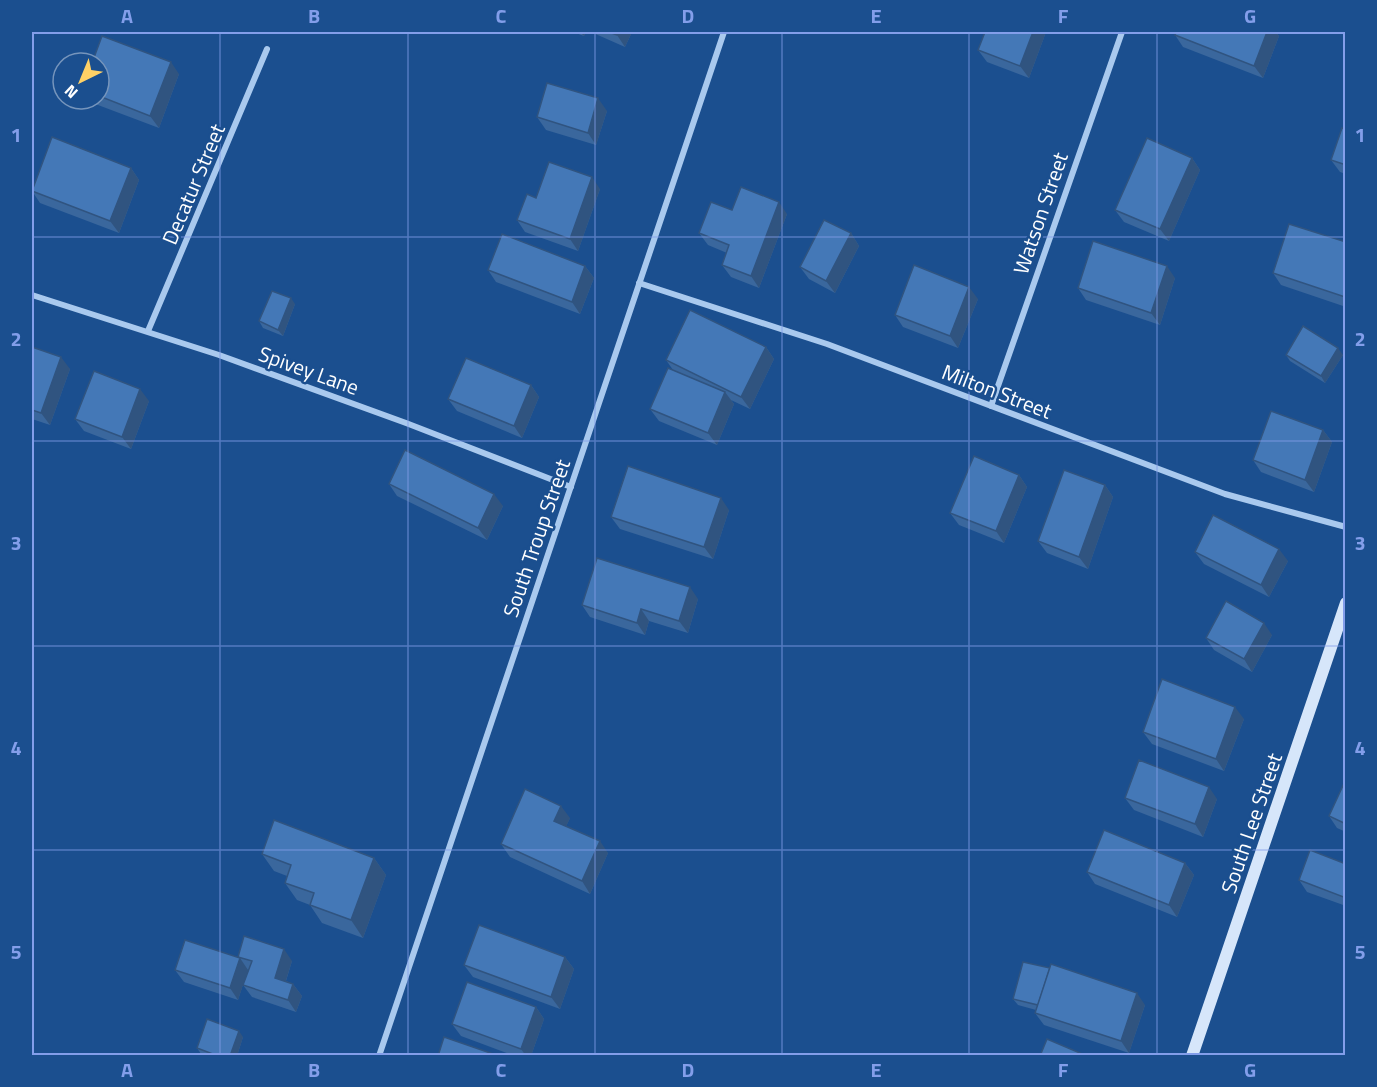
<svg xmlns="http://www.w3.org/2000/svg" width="1377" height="1087" viewBox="0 0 1377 1087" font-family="'Titillium Web',sans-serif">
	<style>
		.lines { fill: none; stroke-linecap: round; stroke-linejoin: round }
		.street { stroke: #a9c9ee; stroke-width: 6 }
		.secondary { stroke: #d6e6fa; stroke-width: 12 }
		.wall { fill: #3a679d }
		.shaded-wall { fill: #305480 }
		.building { fill: #4478b7; stroke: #305480; stroke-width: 1.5 }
		.grid { fill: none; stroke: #839eea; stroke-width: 1.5; stroke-opacity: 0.55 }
		.labels { text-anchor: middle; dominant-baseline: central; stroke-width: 5; stroke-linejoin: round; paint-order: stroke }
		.street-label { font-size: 21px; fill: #fff; stroke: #1b4f8f }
		.neatline { fill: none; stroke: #839eea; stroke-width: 2 }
		.grid-label { font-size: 20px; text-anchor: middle; font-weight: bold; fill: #839eea }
	</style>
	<rect width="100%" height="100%" fill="#1b4f8f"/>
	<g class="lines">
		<!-- street -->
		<g class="street">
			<polyline points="639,283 827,344 1225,494 1346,527"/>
			<polyline points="32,295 219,355 406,423 571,487"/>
			<polyline points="148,331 267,49"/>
			<polyline points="991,406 1122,32"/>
			<polyline points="379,1056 724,32"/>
		</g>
		<!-- secondary -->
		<polyline class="secondary" points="1192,1056 1346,603"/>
	</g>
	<!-- wall -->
	<g class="wall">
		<polygon points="573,32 586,32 584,36"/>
		<polygon points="591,32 632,32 625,47"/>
		<polygon points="1046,32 1029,78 987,62 978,50"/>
		<polygon points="1176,32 1276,32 1279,36 1263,78 1183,47 1175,35"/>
		<polygon points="99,63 179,74 159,128 90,102 88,99 99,99"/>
		<polygon points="607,111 596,145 546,130 537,117"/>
		<polygon points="1346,129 1346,174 1340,172 1331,160"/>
		<polygon points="1192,158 1200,170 1169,241 1124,222 1115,210"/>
		<polygon points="131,168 139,180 119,233 40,203 32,191"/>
		<polygon points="600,189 578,251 525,232 517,220 536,198"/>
		<polygon points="732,210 787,214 759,288 731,277 722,265 727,253 708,245 699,233"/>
		<polygon points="851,233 859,246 835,293 809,279 800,267"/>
		<polygon points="1346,242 1346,307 1281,285 1273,273"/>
		<polygon points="585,266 594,278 580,314 496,282 488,270"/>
		<polygon points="1175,278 1160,325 1086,300 1078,288"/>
		<polygon points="978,299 958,348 903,327 895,315"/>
		<polygon points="295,304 283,336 263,328 259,321"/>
		<polygon points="32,347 70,369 50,425 32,419"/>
		<polygon points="766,347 774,359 750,409 731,400 734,404 717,445 659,421 650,409 673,370 666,360"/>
		<polygon points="1286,355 1343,355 1325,383 1290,361"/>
		<polygon points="531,385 539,397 522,438 457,411 448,399"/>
		<polygon points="149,401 131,449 84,431 75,419"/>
		<polygon points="1323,430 1332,442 1314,492 1261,472 1253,460"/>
		<polygon points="1019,475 1027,487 1004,543 959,525 950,513"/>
		<polygon points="389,484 503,506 487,540 397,496"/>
		<polygon points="1105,485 1113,497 1088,569 1047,553 1038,541"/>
		<polygon points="729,510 713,559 620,529 611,517"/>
		<polygon points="1195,552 1288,561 1269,597 1204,564"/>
		<polygon points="698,599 688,633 649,621 645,635 590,617 582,605"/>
		<polygon points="1272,635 1252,672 1214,650 1206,638"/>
		<polygon points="1244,719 1224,771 1152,744 1143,732"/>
		<polygon points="1346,779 1346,832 1337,828 1329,816"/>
		<polygon points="1125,798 1217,799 1203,837 1134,810"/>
		<polygon points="570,818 566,826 608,853 590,894 510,857 501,844"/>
		<polygon points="262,854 374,858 386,875 363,938 322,923 310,905 297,900 285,883 287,876 274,871"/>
		<polygon points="1185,863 1194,875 1177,917 1095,884 1087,872"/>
		<polygon points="1346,864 1346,906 1307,892 1299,880"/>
		<polygon points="238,957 292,961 286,981 293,984 302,996 296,1012 252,997 243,985 249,969 248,969 238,1000 184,982 175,970"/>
		<polygon points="565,957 574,969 560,1009 473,977 464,965"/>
		<polygon points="1013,999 1145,1005 1129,1053 1044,1025 1035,1013 1036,1010 1018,1005"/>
		<polygon points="536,1007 544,1019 531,1056 515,1056 461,1036 452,1024"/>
		<polygon points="243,1037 237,1056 205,1056 201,1054 197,1048"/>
	</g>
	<!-- shaded-wall -->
	<g class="shaded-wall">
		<polygon points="580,32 586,32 584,36"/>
		<polygon points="618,32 632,32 625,47 617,35"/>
		<polygon points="1033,32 1046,32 1029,78 1020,66"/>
		<polygon points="1267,32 1276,32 1279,36 1263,78 1254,66"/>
		<polygon points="171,62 179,74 159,128 150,116"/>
		<polygon points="598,98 607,111 596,145 588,133"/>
		<polygon points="1192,158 1200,170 1169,241 1160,229"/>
		<polygon points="131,168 139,180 119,233 110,221"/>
		<polygon points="592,177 600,189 578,251 570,239"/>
		<polygon points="779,202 787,214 759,288 751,276"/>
		<polygon points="851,233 859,246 835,293 826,281"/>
		<polygon points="585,266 594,278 580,314 572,302"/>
		<polygon points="1167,266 1175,278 1160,325 1151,313"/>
		<polygon points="969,287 978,299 958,348 950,336"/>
		<polygon points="291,298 295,304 283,336 278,330"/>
		<polygon points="766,347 774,359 750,409 741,397"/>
		<polygon points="1338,348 1343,355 1325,383 1321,376"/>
		<polygon points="61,357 70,369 50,425 41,413"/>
		<polygon points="531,385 539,397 522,438 514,426"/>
		<polygon points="140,389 149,401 131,449 122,437"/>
		<polygon points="725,392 734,404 717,445 708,433"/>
		<polygon points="1323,430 1332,442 1314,492 1305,480"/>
		<polygon points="1019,475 1027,487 1004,543 996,531"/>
		<polygon points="1105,485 1113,497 1088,569 1079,557"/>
		<polygon points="494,494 503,506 487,540 478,528"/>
		<polygon points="721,498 729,510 713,559 704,547"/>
		<polygon points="1279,549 1288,561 1269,597 1261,585"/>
		<polygon points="690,587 698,599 688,633 679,621"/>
		<polygon points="641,609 649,621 645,635 637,623"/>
		<polygon points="1264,623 1272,635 1252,672 1244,659"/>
		<polygon points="1235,707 1244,719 1224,771 1216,759"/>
		<polygon points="1209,787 1217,799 1203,837 1195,824"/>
		<polygon points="561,806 570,818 563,833 554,821"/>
		<polygon points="600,841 608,853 590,894 582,881"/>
		<polygon points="374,858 386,875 363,938 351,920"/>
		<polygon points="1185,863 1194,875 1177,917 1169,905"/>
		<polygon points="284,949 292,961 283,990 275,978"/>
		<polygon points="565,957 574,969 560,1009 551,997"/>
		<polygon points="240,958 248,970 238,1000 230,988"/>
		<polygon points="293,984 302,996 296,1012 288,1000"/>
		<polygon points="1137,993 1145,1005 1129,1053 1121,1041"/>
		<polygon points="536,1007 544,1019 531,1056 526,1056 521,1049"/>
		<polygon points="239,1031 243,1037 237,1056 230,1056"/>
	</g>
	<!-- building -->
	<g class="building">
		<polygon points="609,32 618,32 617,35"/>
		<polygon points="985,32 1033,32 1020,66 978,50"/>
		<polygon points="1176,32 1267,32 1254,66 1175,35"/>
		<polygon points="102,36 171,62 150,116 99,96 99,63 92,63"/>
		<polygon points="547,83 598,98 588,133 537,117"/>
		<polygon points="1342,128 1346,129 1346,165 1331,160"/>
		<polygon points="52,137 131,168 110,221 32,191"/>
		<polygon points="1147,138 1192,158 1160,229 1115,210"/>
		<polygon points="549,162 592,177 570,239 517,220 527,194 536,198"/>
		<polygon points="741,187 779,202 751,276 722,265 729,245 699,233 711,202 732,210"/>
		<polygon points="824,220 851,233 826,281 800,267"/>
		<polygon points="1289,224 1346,242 1345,297 1273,273"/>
		<polygon points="502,234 585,266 572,302 488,270"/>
		<polygon points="1093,241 1167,266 1151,313 1078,288"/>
		<polygon points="914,265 969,287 950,336 895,315"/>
		<polygon points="272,291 291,298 278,330 259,321"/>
		<polygon points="690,310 766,347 741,397 666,360"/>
		<polygon points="1303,326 1338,348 1321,376 1286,355"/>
		<polygon points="32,347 61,357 41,413 32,410"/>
		<polygon points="466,358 531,385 514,426 448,399"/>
		<polygon points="668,368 725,392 708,433 650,409"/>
		<polygon points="94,371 140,389 122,437 75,419"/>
		<polygon points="1271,411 1323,430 1305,480 1253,460"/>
		<polygon points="405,450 494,494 478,528 389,484"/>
		<polygon points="974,456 1019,475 996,531 950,513"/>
		<polygon points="628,466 721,498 704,547 611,517"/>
		<polygon points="1064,470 1105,485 1079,557 1038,541"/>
		<polygon points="1213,515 1279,549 1261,585 1195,552"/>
		<polygon points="597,558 690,587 679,621 641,609 637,623 582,605"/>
		<polygon points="1226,601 1264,623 1244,659 1206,638"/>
		<polygon points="1162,679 1235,707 1216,759 1143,732"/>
		<polygon points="1139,760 1209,787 1195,824 1125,798"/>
		<polygon points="1346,779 1346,824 1329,816"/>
		<polygon points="525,789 561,806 554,821 600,841 582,881 501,844"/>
		<polygon points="274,820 374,858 351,920 310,905 314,893 285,883 291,865 262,854"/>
		<polygon points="1104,830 1185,863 1169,905 1087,872"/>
		<polygon points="1310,850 1346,864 1346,898 1299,880"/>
		<polygon points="479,925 565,957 551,997 464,965"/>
		<polygon points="244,936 284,949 275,978 293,984 288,1000 243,985 252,961 238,957"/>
		<polygon points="185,940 240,958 230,988 175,970"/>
		<polygon points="1023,962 1050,968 1038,1005 1013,999"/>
		<polygon points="1051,964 1137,993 1121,1041 1035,1013"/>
		<polygon points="467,982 536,1007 521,1049 452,1024"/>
		<polygon points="207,1019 239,1031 230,1056 218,1056 197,1048"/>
		<polygon points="444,1037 499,1056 438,1056"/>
		<polygon points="1047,1039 1087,1056 1040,1056"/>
	</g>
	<!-- grid -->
	<path class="grid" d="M220,32V1056M408,32V1056M595,32V1056M782,32V1056M969,32V1056M1157,32V1056M32,237H1346M32,441H1346M32,646H1346M32,850H1346"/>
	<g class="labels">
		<!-- street labels -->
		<g class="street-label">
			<text transform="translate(193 184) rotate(-67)">Decatur Street</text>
			<text transform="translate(1040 213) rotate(-71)">Watson Street</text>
			<text transform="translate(309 370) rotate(20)">Spivey Lane</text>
			<text transform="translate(997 391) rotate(21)">Milton Street</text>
			<text transform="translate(536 538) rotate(-71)">South Troup Street</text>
			<text transform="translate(1251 823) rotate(-71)">South Lee Street</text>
		</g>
	</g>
	<!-- border -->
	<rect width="1377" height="1087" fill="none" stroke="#1b4f8f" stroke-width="66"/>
	<!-- north arrow -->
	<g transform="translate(81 81) rotate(223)"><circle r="28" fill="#1b4f8f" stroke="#7695bc" stroke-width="1.5"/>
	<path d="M0-4.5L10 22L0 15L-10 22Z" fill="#ffd166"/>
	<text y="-9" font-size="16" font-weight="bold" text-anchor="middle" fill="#ffffff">N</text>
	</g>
	<rect x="33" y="33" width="1311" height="1021" class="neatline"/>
	<g class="grid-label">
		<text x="127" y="23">A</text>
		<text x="314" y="23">B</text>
		<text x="501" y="23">C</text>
		<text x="688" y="23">D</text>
		<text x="876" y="23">E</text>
		<text x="1063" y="23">F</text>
		<text x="1250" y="23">G</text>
		<text x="16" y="142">1</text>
		<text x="1360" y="142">1</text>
		<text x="16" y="346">2</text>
		<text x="1360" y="346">2</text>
		<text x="16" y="550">3</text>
		<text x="1360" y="550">3</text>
		<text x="16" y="755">4</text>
		<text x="1360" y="755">4</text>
		<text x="16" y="959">5</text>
		<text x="1360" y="959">5</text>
		<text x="127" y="1077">A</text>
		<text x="314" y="1077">B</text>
		<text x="501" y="1077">C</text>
		<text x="688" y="1077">D</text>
		<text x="876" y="1077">E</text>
		<text x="1063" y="1077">F</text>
		<text x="1250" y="1077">G</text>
	</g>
</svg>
